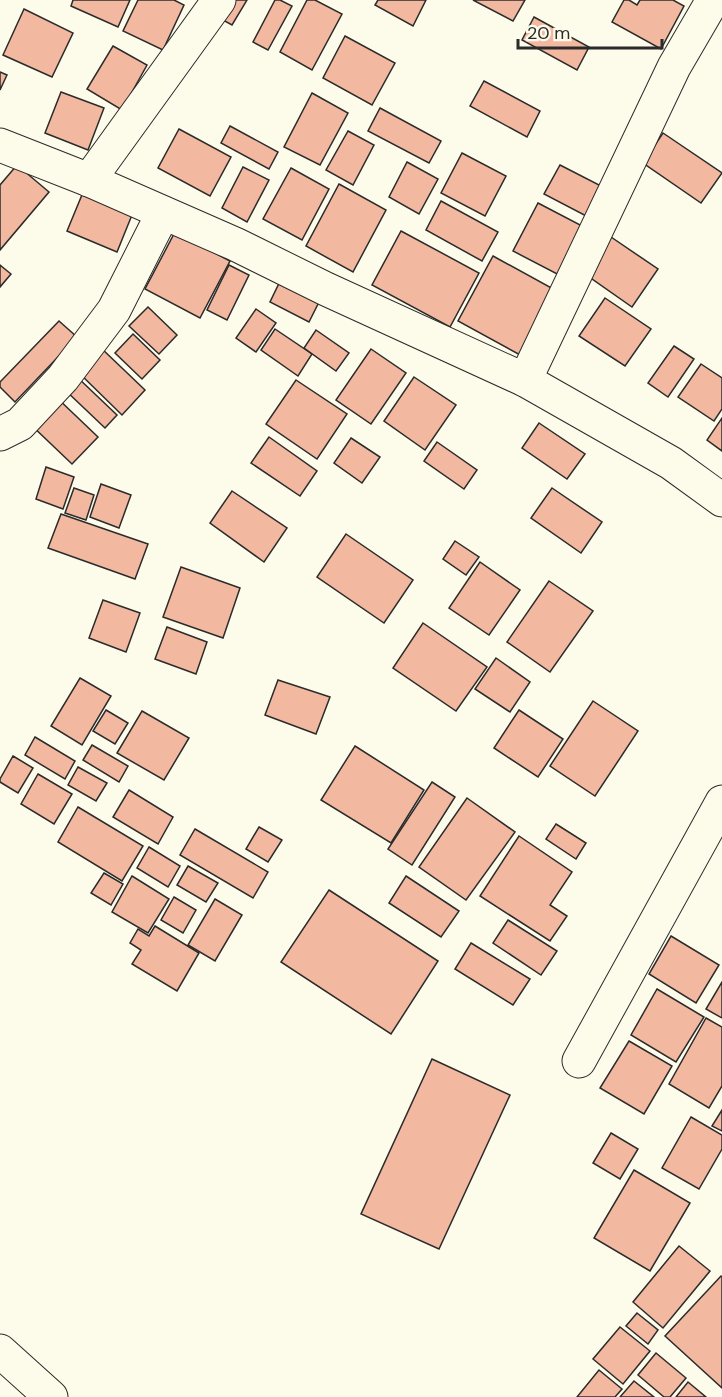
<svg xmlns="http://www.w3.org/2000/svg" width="722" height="1397" viewBox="0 0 722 1397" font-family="'DM Sans',sans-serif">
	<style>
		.building { fill: #f2b8a0; stroke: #2b2b2b; stroke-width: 1.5 }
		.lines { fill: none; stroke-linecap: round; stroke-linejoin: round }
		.minor-casing { stroke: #2b2b2b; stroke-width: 35 }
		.tertiary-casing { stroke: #2b2b2b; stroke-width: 35 }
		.minor { stroke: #fdfbea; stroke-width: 33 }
		.tertiary { stroke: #fdfbea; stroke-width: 33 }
	</style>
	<rect width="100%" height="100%" fill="#fdfbea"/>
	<!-- building -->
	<g class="building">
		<polygon points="73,0 130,0 118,27 71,6"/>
		<polygon points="138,0 174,0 184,5 163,50 123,31"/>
		<polygon points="232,0 247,0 232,25 221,19"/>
		<polygon points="275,0 280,0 292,6 268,50 253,42"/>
		<polygon points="307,0 315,0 342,14 312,70 280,52"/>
		<polygon points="378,0 426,0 413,26 375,5"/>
		<polygon points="473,0 525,0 513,21"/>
		<polygon points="624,0 629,0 637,5 640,0 673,0 684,6 661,49 612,22"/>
		<polygon points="24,9 73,33 52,77 3,55"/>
		<polygon points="534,17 589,47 577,70 522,40"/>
		<polygon points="345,36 395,63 372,105 323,78"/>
		<polygon points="113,46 147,65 122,110 87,89"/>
		<polygon points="0,72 7,75 0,90"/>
		<polygon points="484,81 540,111 527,137 470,106"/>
		<polygon points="61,92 104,108 88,150 45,133"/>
		<polygon points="312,93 348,113 320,165 284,147"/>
		<polygon points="380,108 441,141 429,163 368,131"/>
		<polygon points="230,126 278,152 269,169 221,143"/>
		<polygon points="179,129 231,157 210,196 158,168"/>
		<polygon points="348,131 374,145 353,185 326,170"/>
		<polygon points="663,133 722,173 701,203 643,163"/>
		<polygon points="462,153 506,176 485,216 441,193"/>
		<polygon points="407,162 438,179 419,214 389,197"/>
		<polygon points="17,165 49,192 0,250 0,185"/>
		<polygon points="560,165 605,188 590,218 544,194"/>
		<polygon points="243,167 269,180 247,222 222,208"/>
		<polygon points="291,168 329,189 302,240 263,219"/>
		<polygon points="339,184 386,210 353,272 306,246"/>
		<polygon points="84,190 134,210 117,252 67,231"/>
		<polygon points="441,201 498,232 482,261 426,230"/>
		<polygon points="538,203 586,228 561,276 513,251"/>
		<polygon points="401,231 479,273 450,327 372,285"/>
		<polygon points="175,232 230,261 200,318 145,289"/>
		<polygon points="611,237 658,269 632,307 585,274"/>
		<polygon points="493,256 557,291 522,356 458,321"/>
		<polygon points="0,265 11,274 0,287"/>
		<polygon points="229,265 249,275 227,320 207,310"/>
		<polygon points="284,273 323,294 309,322 270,302"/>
		<polygon points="605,298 651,329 625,366 579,336"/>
		<polygon points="148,307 177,335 159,354 129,326"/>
		<polygon points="256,309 276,323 256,352 236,338"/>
		<polygon points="59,321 77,337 15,402 0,387 0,382"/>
		<polygon points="275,329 312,354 298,376 261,350"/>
		<polygon points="316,330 349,353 336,371 304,348"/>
		<polygon points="133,334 160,360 142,379 115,353"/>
		<polygon points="674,346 694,359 668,397 648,383"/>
		<polygon points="100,347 145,390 122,415 77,371"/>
		<polygon points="371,349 406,373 371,424 336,400"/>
		<polygon points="701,364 722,378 722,409 714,421 678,397"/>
		<polygon points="76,376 117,415 105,428 64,389"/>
		<polygon points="414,377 456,405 425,450 384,421"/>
		<polygon points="296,380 347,414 317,459 266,424"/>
		<polygon points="54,395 98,437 72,464 28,422"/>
		<polygon points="722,418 722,451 707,440"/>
		<polygon points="539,423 585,454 567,479 522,448"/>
		<polygon points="269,437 317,471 300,496 251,463"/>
		<polygon points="351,438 380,457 362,483 334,463"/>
		<polygon points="437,442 477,470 464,489 424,461"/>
		<polygon points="46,467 74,477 63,509 36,499"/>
		<polygon points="101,484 131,495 119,528 90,517"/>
		<polygon points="74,488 94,495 86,520 65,513"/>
		<polygon points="552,488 602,522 581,553 531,518"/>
		<polygon points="232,491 287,528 264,562 210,523"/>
		<polygon points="61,514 148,544 135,579 48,548"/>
		<polygon points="346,534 413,580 384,623 317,577"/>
		<polygon points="455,541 479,557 466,575 443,559"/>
		<polygon points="480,562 520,590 489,635 449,608"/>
		<polygon points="181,567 240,588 223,638 163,617"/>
		<polygon points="549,581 593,611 550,672 507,642"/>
		<polygon points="103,600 140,613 126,652 89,638"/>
		<polygon points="423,623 487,667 456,711 393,668"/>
		<polygon points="167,627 207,642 196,674 155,659"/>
		<polygon points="496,658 530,682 510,712 475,689"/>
		<polygon points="80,678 111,696 82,745 51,726"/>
		<polygon points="278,680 330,697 316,734 265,715"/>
		<polygon points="593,701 638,731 595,796 550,766"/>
		<polygon points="106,710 128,723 115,744 93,731"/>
		<polygon points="519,710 563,739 538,777 494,748"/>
		<polygon points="142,711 189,738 164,780 117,753"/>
		<polygon points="35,737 75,761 65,779 25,755"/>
		<polygon points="92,745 128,766 119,782 83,760"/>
		<polygon points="355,746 424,790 391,843 321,800"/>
		<polygon points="13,756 33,768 18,793 0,782 0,779"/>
		<polygon points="78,767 107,783 96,801 68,785"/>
		<polygon points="38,774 72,794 54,824 21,804"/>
		<polygon points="432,782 455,797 412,865 388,849"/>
		<polygon points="129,790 173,817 158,844 113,817"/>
		<polygon points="467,798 515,832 466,900 419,867"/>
		<polygon points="78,807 143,846 122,881 58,842"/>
		<polygon points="556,824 586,843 576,859 546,839"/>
		<polygon points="259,827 282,840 268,862 246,849"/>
		<polygon points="195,829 268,872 253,898 180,855"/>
		<polygon points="519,836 572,872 550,905 567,916 550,941 480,896"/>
		<polygon points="149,847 180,866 168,887 137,868"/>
		<polygon points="188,866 218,883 206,902 177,885"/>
		<polygon points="104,873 123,884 111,905 91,893"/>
		<polygon points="132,876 169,899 148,933 112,912"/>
		<polygon points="406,876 459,911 441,937 389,903"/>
		<polygon points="329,890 438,961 391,1034 281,962"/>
		<polygon points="174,897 196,910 183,933 161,920"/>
		<polygon points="215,899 242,915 215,961 188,945"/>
		<polygon points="508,920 557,951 541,975 493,943"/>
		<polygon points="155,926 199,953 177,991 132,964 141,950 130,943 138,929 149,936"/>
		<polygon points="671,936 719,965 696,1003 649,974"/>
		<polygon points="471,943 530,979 513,1005 455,969"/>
		<polygon points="722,982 722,1018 706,1009"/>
		<polygon points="657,989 704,1017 676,1062 631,1035"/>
		<polygon points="706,1018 722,1027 722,1086 709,1108 669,1084"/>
		<polygon points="629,1041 672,1066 644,1114 600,1088"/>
		<polygon points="432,1059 510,1095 439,1249 361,1214"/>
		<polygon points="722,1110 722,1131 712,1126"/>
		<polygon points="691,1117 722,1135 722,1149 699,1189 662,1168"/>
		<polygon points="611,1133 638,1149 620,1179 593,1163"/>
		<polygon points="634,1170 690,1203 650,1271 594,1238"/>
		<polygon points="679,1246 710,1271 663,1328 633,1302"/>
		<polygon points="721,1276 722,1277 722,1388 665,1336"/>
		<polygon points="637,1313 658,1330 648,1344 626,1326"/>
		<polygon points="620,1327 650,1351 623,1384 593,1359"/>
		<polygon points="656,1353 686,1378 670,1397 664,1397 638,1375"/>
		<polygon points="599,1370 622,1389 615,1397 577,1397"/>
		<polygon points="634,1381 654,1397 620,1397"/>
		<polygon points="688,1382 706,1397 676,1397"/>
	</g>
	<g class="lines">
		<!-- minor casing -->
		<g class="minor-casing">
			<g id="minor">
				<polyline points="0,145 89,180 235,244 326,289 525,380 671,463 722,500"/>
				<polyline points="89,180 219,0"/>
				<polyline points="525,380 674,67 713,0"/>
				<polyline points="0,434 20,424 63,378 114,310 163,213"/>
				<polyline points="579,1061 722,802"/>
			</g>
		</g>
		<!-- tertiary casing -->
		<g class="tertiary-casing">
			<polyline id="tertiary" points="0,1351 51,1397"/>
		</g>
		<!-- minor -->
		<use href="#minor" class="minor"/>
		<!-- tertiary -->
		<use href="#tertiary" class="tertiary"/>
	</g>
	<!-- scale -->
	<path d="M518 39v9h144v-9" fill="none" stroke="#2b2b2b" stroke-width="3"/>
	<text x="527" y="39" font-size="18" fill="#2b2b2b" stroke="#fdfbea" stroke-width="4.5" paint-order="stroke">20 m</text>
</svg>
